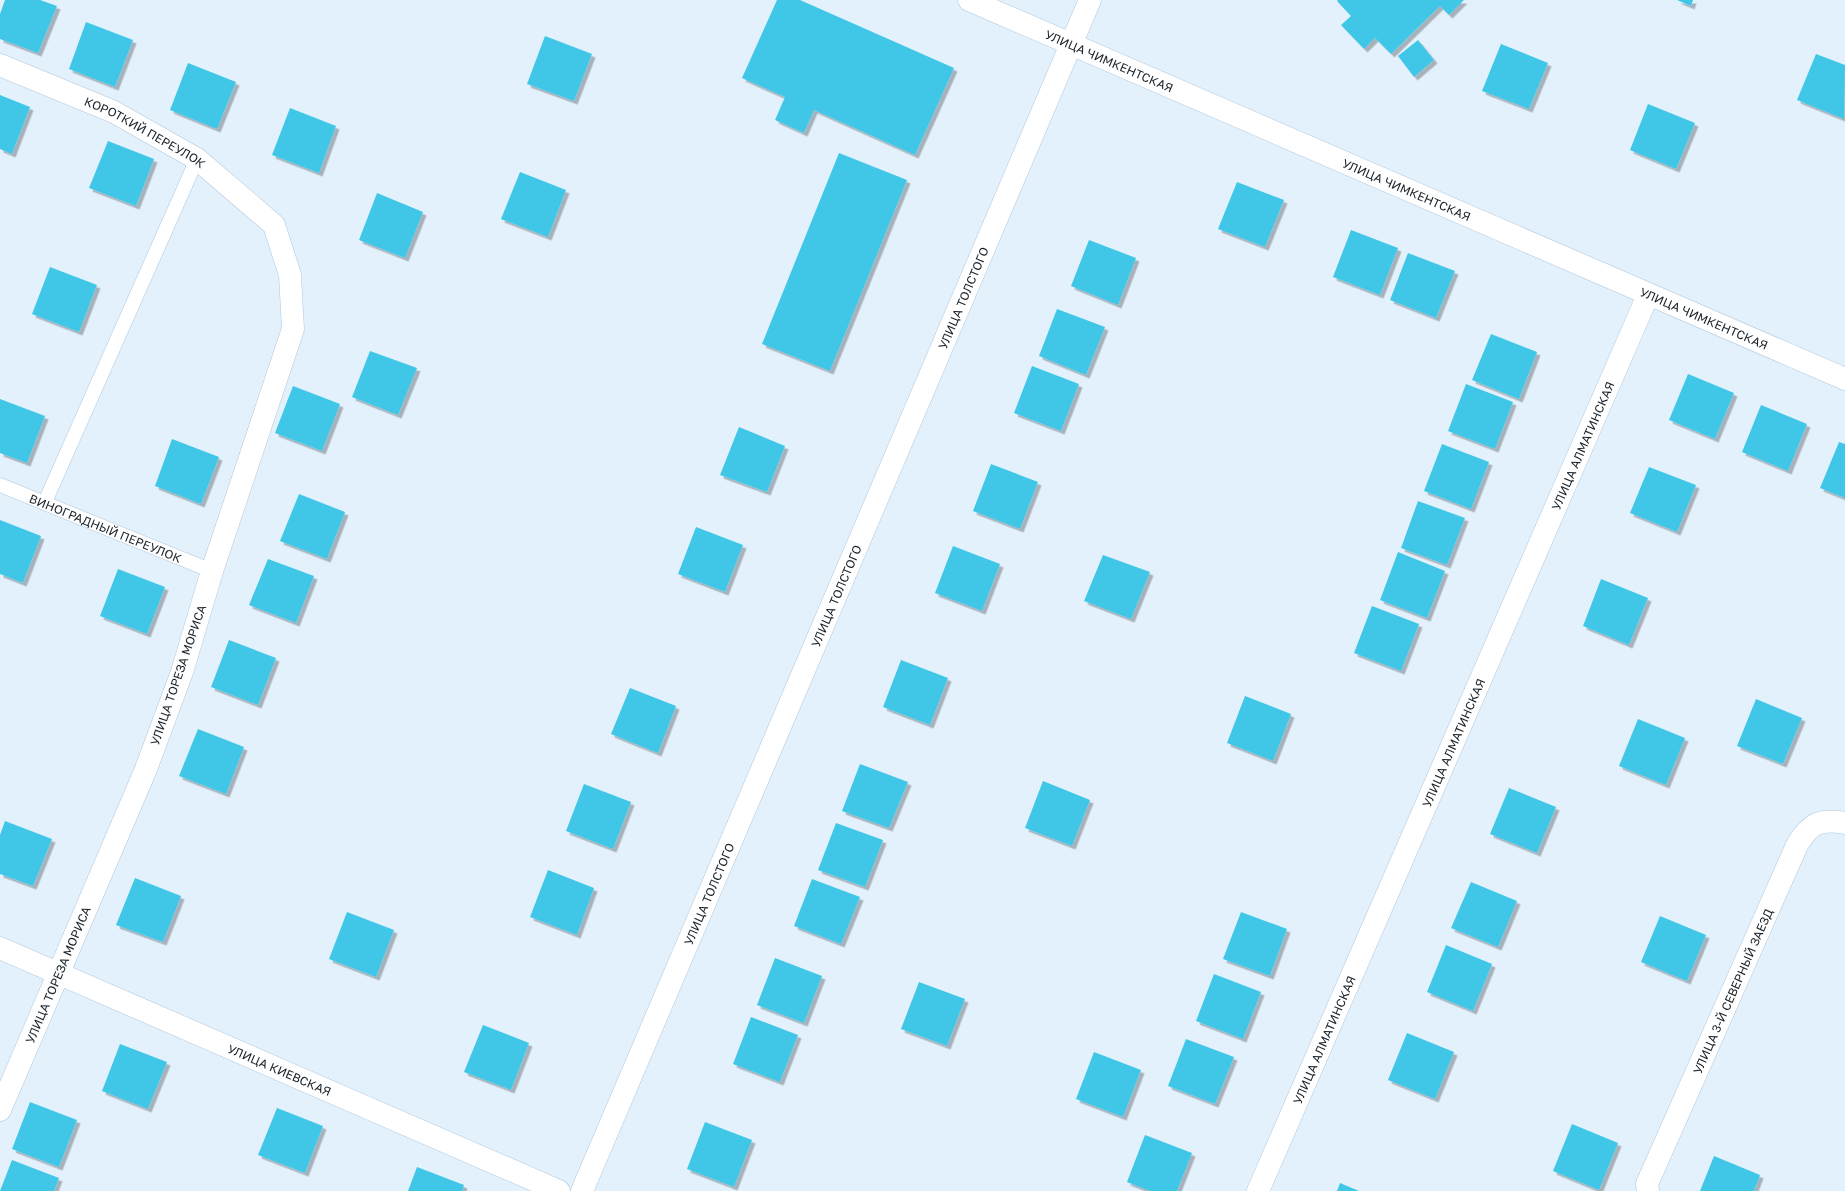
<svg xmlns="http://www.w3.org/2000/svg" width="1845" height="1191" viewBox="0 0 1845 1191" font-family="'Golos Text',sans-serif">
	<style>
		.building { fill: #40c7e8; filter: url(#shadow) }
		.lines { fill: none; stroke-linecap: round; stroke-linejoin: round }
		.lane-casing { stroke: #b0c7da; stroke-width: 15 }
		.street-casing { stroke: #b0c7da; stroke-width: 23 }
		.lane { stroke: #fff; stroke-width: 14 }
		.street { stroke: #fff; stroke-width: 22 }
		.labels { text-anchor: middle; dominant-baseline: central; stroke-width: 3; stroke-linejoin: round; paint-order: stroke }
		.street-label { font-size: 12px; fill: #1a232a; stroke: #fcfcfc }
	</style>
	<defs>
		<filter id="shadow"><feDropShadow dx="3.5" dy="3.5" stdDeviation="0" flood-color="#0004"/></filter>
	</defs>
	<rect width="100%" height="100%" fill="#e3f1fd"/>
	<!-- building -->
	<g class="building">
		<polygon points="5,0 40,0 57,6 38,53 0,39 0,14"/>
		<polygon points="777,0 800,0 954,68 915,155 814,110 804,133 775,120 785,97 742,78"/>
		<polygon points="1338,0 1464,0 1449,15 1440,6 1391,54 1375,38 1364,49 1341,25 1351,16 1337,1"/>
		<polygon points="1677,0 1693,0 1691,6"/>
		<polygon points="86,22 133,40 115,87 69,69"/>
		<polygon points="545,36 592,54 574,101 527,84"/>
		<polygon points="1418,40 1434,60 1414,77 1398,56"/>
		<polygon points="1501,44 1548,63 1529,109 1482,91"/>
		<polygon points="1816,54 1845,65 1844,119 1797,100"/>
		<polygon points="188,63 236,82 217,129 170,110"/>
		<polygon points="0,95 30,107 12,154 0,149"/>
		<polygon points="1648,104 1695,123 1676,169 1630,150"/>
		<polygon points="290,108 336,126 319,173 272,155"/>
		<polygon points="108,141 154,159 136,206 89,188"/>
		<polygon points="839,153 907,180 830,371 762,344"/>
		<polygon points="520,172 566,190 548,237 501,219"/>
		<polygon points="1237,182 1284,200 1265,247 1218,229"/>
		<polygon points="377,193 423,212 405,258 359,240"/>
		<polygon points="1351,230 1398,248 1380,295 1333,277"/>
		<polygon points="1089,240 1136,258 1118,305 1071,286"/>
		<polygon points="1408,253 1455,271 1436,318 1390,300"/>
		<polygon points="50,267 97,285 79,332 32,314"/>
		<polygon points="1057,309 1105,327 1086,375 1039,356"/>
		<polygon points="1491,334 1537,352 1519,399 1472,380"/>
		<polygon points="370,351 417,368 398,415 352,397"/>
		<polygon points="1032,366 1079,384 1061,431 1014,413"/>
		<polygon points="1688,374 1734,393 1715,439 1669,420"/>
		<polygon points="1466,384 1513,402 1495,449 1448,431"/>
		<polygon points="293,386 340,404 322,451 275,433"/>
		<polygon points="0,399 45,416 27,463 0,453"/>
		<polygon points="1761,405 1807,424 1788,471 1742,452"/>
		<polygon points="739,427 785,446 767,492 720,475"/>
		<polygon points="172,439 219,457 201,504 155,486"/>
		<polygon points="1839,442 1845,444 1845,498 1820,488"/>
		<polygon points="1442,444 1489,462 1471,509 1424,491"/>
		<polygon points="991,464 1038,482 1020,529 973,511"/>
		<polygon points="1649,467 1696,485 1677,532 1630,513"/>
		<polygon points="299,494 345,512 327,559 280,541"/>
		<polygon points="1418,501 1465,518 1447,565 1401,548"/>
		<polygon points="0,520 41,536 23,583 0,574"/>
		<polygon points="696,527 743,545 725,592 678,574"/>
		<polygon points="953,546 1000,564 982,611 935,593"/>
		<polygon points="1398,552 1445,571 1427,618 1380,600"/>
		<polygon points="1103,555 1150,572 1131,619 1084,601"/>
		<polygon points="268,559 314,576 296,623 249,605"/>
		<polygon points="118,569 165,587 147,634 100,616"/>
		<polygon points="1601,579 1648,598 1629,645 1583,626"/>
		<polygon points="1372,606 1419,624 1401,671 1354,653"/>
		<polygon points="229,640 276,658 258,705 211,687"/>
		<polygon points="901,660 948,678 930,725 883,707"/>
		<polygon points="630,688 676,706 658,753 611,734"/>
		<polygon points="1245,696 1291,714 1273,761 1227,743"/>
		<polygon points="1756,699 1802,718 1783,764 1737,746"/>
		<polygon points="1638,719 1685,738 1666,785 1619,766"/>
		<polygon points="198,729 244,747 226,794 179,776"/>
		<polygon points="860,764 908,782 889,828 842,811"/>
		<polygon points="1043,781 1090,800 1072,846 1025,828"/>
		<polygon points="584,784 631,802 613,849 566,831"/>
		<polygon points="1509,788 1556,807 1537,853 1490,834"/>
		<polygon points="5,821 52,839 33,886 0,874 0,835"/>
		<polygon points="836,823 883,840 865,887 818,870"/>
		<polygon points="548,870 594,888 577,935 530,917"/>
		<polygon points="135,878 181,896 163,942 116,925"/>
		<polygon points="812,879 860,897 841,944 794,926"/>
		<polygon points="1471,882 1517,901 1498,947 1451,928"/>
		<polygon points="347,912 394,930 376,977 329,959"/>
		<polygon points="1241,912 1287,929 1270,976 1223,959"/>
		<polygon points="1660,916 1706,935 1687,981 1641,962"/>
		<polygon points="1446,945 1492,964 1473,1011 1427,992"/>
		<polygon points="775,958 822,976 804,1023 757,1005"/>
		<polygon points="1214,974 1261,992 1243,1039 1196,1021"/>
		<polygon points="919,982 965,999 947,1046 901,1029"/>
		<polygon points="751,1017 798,1035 780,1082 733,1064"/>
		<polygon points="483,1025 529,1043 511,1090 464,1072"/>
		<polygon points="1407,1033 1454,1052 1435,1099 1388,1080"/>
		<polygon points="1186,1039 1234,1057 1215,1104 1168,1086"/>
		<polygon points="120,1044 167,1062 148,1109 102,1091"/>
		<polygon points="1094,1052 1141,1070 1123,1117 1076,1099"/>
		<polygon points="30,1102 77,1120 59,1167 12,1149"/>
		<polygon points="277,1108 323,1126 305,1173 258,1155"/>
		<polygon points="705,1122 752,1140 734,1187 687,1169"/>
		<polygon points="1572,1124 1618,1143 1599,1190 1553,1171"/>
		<polygon points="1145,1135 1192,1153 1177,1191 1150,1191 1127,1182"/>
		<polygon points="1714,1156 1760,1175 1754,1191 1700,1191"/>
		<polygon points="12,1160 59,1178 54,1191 0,1191"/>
		<polygon points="417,1167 464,1185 462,1191 408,1191"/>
		<polygon points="1340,1183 1359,1191 1337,1191"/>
	</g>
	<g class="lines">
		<!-- lane casing -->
		<g class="lane-casing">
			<g id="lane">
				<path id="s1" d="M0,485L212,571"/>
				<polyline points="45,502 197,159"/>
			</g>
		</g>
		<!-- street casing -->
		<g class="street-casing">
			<g id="street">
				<path id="s2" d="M969,0L1845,379"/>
				<path id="s3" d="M0,65L114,112L197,159L274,225L290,275L293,329L212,571L182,672L146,769L0,1110"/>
				<path id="s4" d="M0,948L559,1191"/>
				<path id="s5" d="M582,1191L1090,0"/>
				<path id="s6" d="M1258,1191L1648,295"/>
				<path id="s7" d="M1648,1191L1647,1184L1797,845C1810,824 1819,818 1845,823"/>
			</g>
		</g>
		<!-- lane -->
		<use href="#lane" class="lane"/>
		<!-- street -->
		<use href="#street" class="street"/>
	</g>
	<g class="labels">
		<!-- street labels -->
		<g class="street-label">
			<text stroke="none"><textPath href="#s2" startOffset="153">УЛИЦА ЧИМКЕНТСКАЯ</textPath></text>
			<text stroke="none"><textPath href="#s3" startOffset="160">КОРОТКИЙ ПЕРЕУЛОК</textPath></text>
			<text stroke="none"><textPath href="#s2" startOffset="477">УЛИЦА ЧИМКЕНТСКАЯ</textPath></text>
			<text stroke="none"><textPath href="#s5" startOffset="971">УЛИЦА ТОЛСТОГО</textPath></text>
			<text stroke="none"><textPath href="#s2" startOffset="801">УЛИЦА ЧИМКЕНТСКАЯ</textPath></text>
			<text stroke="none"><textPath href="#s6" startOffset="813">УЛИЦА АЛМАТИНСКАЯ</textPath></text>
			<text stroke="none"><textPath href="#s1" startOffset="114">ВИНОГРАДНЫЙ ПЕРЕУЛОК</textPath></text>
			<text stroke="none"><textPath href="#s5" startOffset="647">УЛИЦА ТОЛСТОГО</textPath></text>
			<text transform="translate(178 675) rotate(-71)">УЛИЦА ТОРЕЗА МОРИСА</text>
			<text stroke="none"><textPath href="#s6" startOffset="489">УЛИЦА АЛМАТИНСКАЯ</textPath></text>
			<text stroke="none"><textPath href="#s5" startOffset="323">УЛИЦА ТОЛСТОГО</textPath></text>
			<text transform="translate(58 975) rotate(-67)">УЛИЦА ТОРЕЗА МОРИСА</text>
			<text stroke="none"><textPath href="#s7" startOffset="218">УЛИЦА 3-Й СЕВЕРНЫЙ ЗАЕЗД</textPath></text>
			<text stroke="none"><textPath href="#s6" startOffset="165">УЛИЦА АЛМАТИНСКАЯ</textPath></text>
			<text stroke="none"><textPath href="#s4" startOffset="305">УЛИЦА КИЕВСКАЯ</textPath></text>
		</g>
	</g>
</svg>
